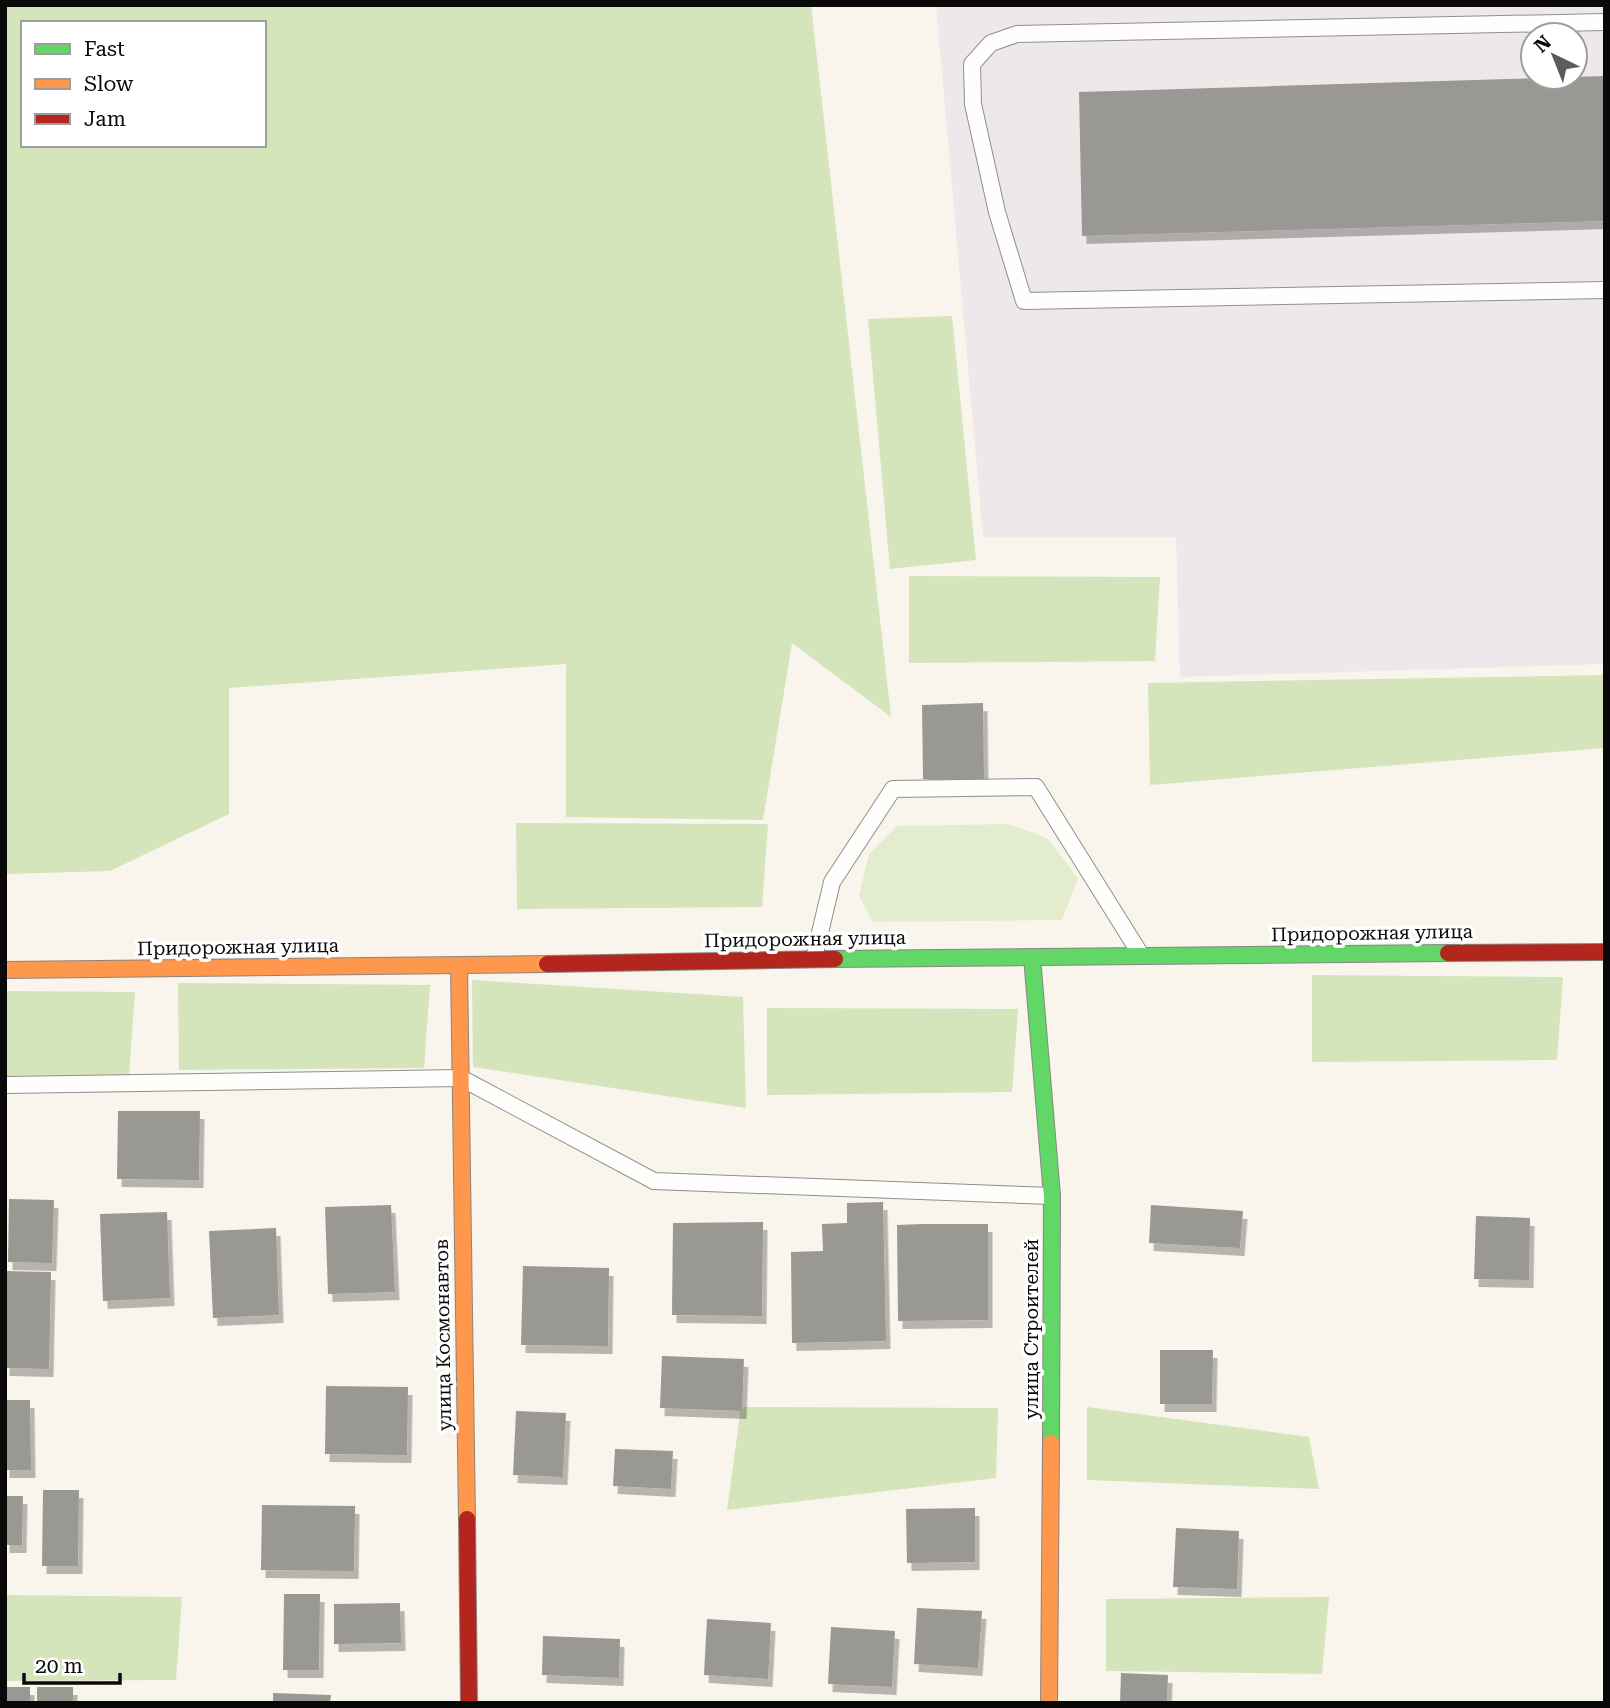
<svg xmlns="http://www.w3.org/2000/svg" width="1610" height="1708" viewBox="0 0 1610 1708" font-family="'Roboto Serif',serif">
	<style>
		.industrial { fill: #efe8ea; fill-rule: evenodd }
		.green { fill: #e3edcd }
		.forest { fill: #d4e4bb; fill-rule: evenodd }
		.building { fill: #9a9893; filter: url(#shadow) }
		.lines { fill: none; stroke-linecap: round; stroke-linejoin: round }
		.lane-casing { stroke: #918f8b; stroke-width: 18 }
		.fast-casing { stroke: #888682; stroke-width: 18 }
		.slow-casing { stroke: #888682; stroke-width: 18 }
		.jam-casing { stroke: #888682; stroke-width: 18 }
		.lane { stroke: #fefefc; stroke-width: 16 }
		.fast { stroke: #63d668; stroke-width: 16 }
		.slow { stroke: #ff974d; stroke-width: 16 }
		.jam { stroke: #b3261e; stroke-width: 16 }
		.labels { text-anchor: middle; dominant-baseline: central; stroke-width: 7; stroke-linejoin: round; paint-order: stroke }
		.street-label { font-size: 19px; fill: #090909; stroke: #fff }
	</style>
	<defs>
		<filter id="shadow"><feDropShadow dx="4.5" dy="8" stdDeviation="0" flood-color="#0004"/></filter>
	</defs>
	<rect width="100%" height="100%" fill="#f9f5ec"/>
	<!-- industrial -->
	<path class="industrial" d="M936,5H1605V664L1180,677L1176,537H983ZM1533,35H1575V77H1533Z"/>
	<!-- green -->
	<polygon class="green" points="1008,824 1047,838 1078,878 1062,920 873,922 859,896 869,854 897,826"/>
	<!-- forest -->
	<g class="forest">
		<path d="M5,5H811L891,717L792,643L763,820L566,817V664L229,688V814L110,871L5,874ZM23,23H264V145H23Z"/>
		<polygon points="952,316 976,560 890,569 868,319"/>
		<polygon points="909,576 1160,577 1155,661 909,663"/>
		<polygon points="1605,675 1605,748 1150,785 1148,683"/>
		<polygon points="516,823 768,824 762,907 517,909"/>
		<polygon points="1312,975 1563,977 1557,1060 1312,1062"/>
		<polygon points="472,980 743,997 746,1108 473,1067"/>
		<polygon points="178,983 430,985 424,1068 179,1070"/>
		<polygon points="5,991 135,992 129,1075 5,1076"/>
		<polygon points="767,1008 1018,1009 1012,1092 767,1095"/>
		<polygon points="741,1407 998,1408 996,1478 727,1510"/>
		<polygon points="1087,1407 1309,1437 1319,1489 1087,1480"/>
		<polygon points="5,1595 182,1597 176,1680 5,1681"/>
		<polygon points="1329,1597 1322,1674 1106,1671 1106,1599"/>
	</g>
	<!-- building -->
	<g class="building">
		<polygon points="1605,76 1605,221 1082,236 1079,92"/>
		<polygon points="983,703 984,779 923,779 922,705"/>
		<polygon points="118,1111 200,1111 199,1180 117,1179"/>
		<polygon points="9,1199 54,1200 52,1263 8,1262"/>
		<polygon points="883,1202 886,1341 792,1343 791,1252 823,1251 822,1224 847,1223 847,1203"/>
		<polygon points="391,1205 395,1292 328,1294 325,1207"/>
		<polygon points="1151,1205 1243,1211 1240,1248 1149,1243"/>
		<polygon points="167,1212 170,1298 103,1301 100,1214"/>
		<polygon points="1476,1216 1530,1218 1529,1280 1474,1279"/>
		<polygon points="763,1222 762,1316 672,1315 673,1223"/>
		<polygon points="922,1224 988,1224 988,1320 898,1321 897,1225"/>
		<polygon points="276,1228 279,1315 213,1318 209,1231"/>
		<polygon points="523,1266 609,1268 608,1346 521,1345"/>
		<polygon points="5,1271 51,1272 49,1369 5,1368"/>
		<polygon points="1160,1350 1213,1350 1212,1404 1160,1404"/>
		<polygon points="662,1356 744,1359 742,1411 660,1408"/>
		<polygon points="326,1386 408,1387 407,1455 325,1454"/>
		<polygon points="5,1400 30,1400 31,1470 5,1470"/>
		<polygon points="516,1411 566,1413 563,1477 513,1475"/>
		<polygon points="615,1449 673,1451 671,1489 613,1486"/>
		<polygon points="43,1490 79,1490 78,1566 42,1566"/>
		<polygon points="5,1496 23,1496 22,1545 5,1545"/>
		<polygon points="262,1505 355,1506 354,1571 261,1570"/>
		<polygon points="975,1508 975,1562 907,1563 906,1509"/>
		<polygon points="1176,1528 1239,1531 1237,1589 1173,1587"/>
		<polygon points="284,1594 320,1594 319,1670 283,1670"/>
		<polygon points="400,1603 401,1643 334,1644 334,1604"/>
		<polygon points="917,1608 982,1611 978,1668 914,1664"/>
		<polygon points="707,1619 771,1623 768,1679 704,1675"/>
		<polygon points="831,1627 895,1631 892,1687 828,1684"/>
		<polygon points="543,1636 620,1639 619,1678 542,1675"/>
		<polygon points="1121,1673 1168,1675 1167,1703 1120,1703"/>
		<rect x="5" y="1687" width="25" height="16"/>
		<rect x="37" y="1687" width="36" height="16"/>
		<polygon points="273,1693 331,1695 330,1703 273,1703"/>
	</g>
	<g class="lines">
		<!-- lane casing -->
		<g class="lane-casing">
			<g id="lane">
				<polyline points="1605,22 1017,34 991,43 972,64 973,104 997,212 1024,301 1605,290"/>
				<polyline points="814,958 832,882 893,789 1036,787 1141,955"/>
				<polyline points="5,1085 461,1078 654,1181 1052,1196"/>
			</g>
		</g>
		<!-- fast casing -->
		<g class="fast-casing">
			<g id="fast">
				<polyline points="1032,957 1052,1196 1051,1443"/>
				<polyline points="835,959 1448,953"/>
			</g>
		</g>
		<!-- slow casing -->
		<g class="slow-casing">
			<g id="slow">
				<polyline points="459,966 467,1519"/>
				<polyline points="5,970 547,964"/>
				<polyline points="1049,1703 1051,1443"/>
			</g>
		</g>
		<!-- jam casing -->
		<g class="jam-casing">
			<g id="jam">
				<polyline points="1448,953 1605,952"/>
				<polyline points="547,964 835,959"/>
				<polyline points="467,1519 469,1703"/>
			</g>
		</g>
		<!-- lane -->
		<use href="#lane" class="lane"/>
		<!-- fast -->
		<use href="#fast" class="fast"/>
		<!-- slow -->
		<use href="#slow" class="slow"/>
		<!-- jam -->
		<use href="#jam" class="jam"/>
	</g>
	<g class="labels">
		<!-- street labels -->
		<g class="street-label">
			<text transform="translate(1372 933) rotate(-1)">Придорожная улица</text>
			<text transform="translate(805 939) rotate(-1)">Придорожная улица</text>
			<text transform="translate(238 947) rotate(-1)">Придорожная улица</text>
			<text transform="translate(1031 1329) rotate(-90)">улица Строителей</text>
			<text transform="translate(443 1335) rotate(-91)">улица Космонавтов</text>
		</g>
	</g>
	<!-- border -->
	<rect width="1610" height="1708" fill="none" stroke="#090909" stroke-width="14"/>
	<!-- legend -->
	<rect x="21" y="21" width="245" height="126" fill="#ffffff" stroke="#9d9d9d" stroke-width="2"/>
	<rect x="35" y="44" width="35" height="10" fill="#63d668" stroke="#9d9d9d" stroke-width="2"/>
	<text x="84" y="56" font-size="21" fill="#090909">Fast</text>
	<rect x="35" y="79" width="35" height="10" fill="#ff974d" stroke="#9d9d9d" stroke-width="2"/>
	<text x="84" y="91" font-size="21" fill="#090909">Slow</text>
	<rect x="35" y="114" width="35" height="10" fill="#b3261e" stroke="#9d9d9d" stroke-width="2"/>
	<text x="84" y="126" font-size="21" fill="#090909">Jam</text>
	<!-- north arrow -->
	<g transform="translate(1554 56) rotate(317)"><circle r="33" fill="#ffffff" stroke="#9d9d9d" stroke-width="2"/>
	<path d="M0-5L12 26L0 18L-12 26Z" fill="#5d5c58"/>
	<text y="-10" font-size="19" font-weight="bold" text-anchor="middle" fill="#090909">N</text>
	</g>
	<!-- scale -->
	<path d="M24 1673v10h96v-10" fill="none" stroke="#090909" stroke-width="3.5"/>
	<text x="35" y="1673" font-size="21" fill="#090909" stroke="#ffffff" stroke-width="5" paint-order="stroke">20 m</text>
</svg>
